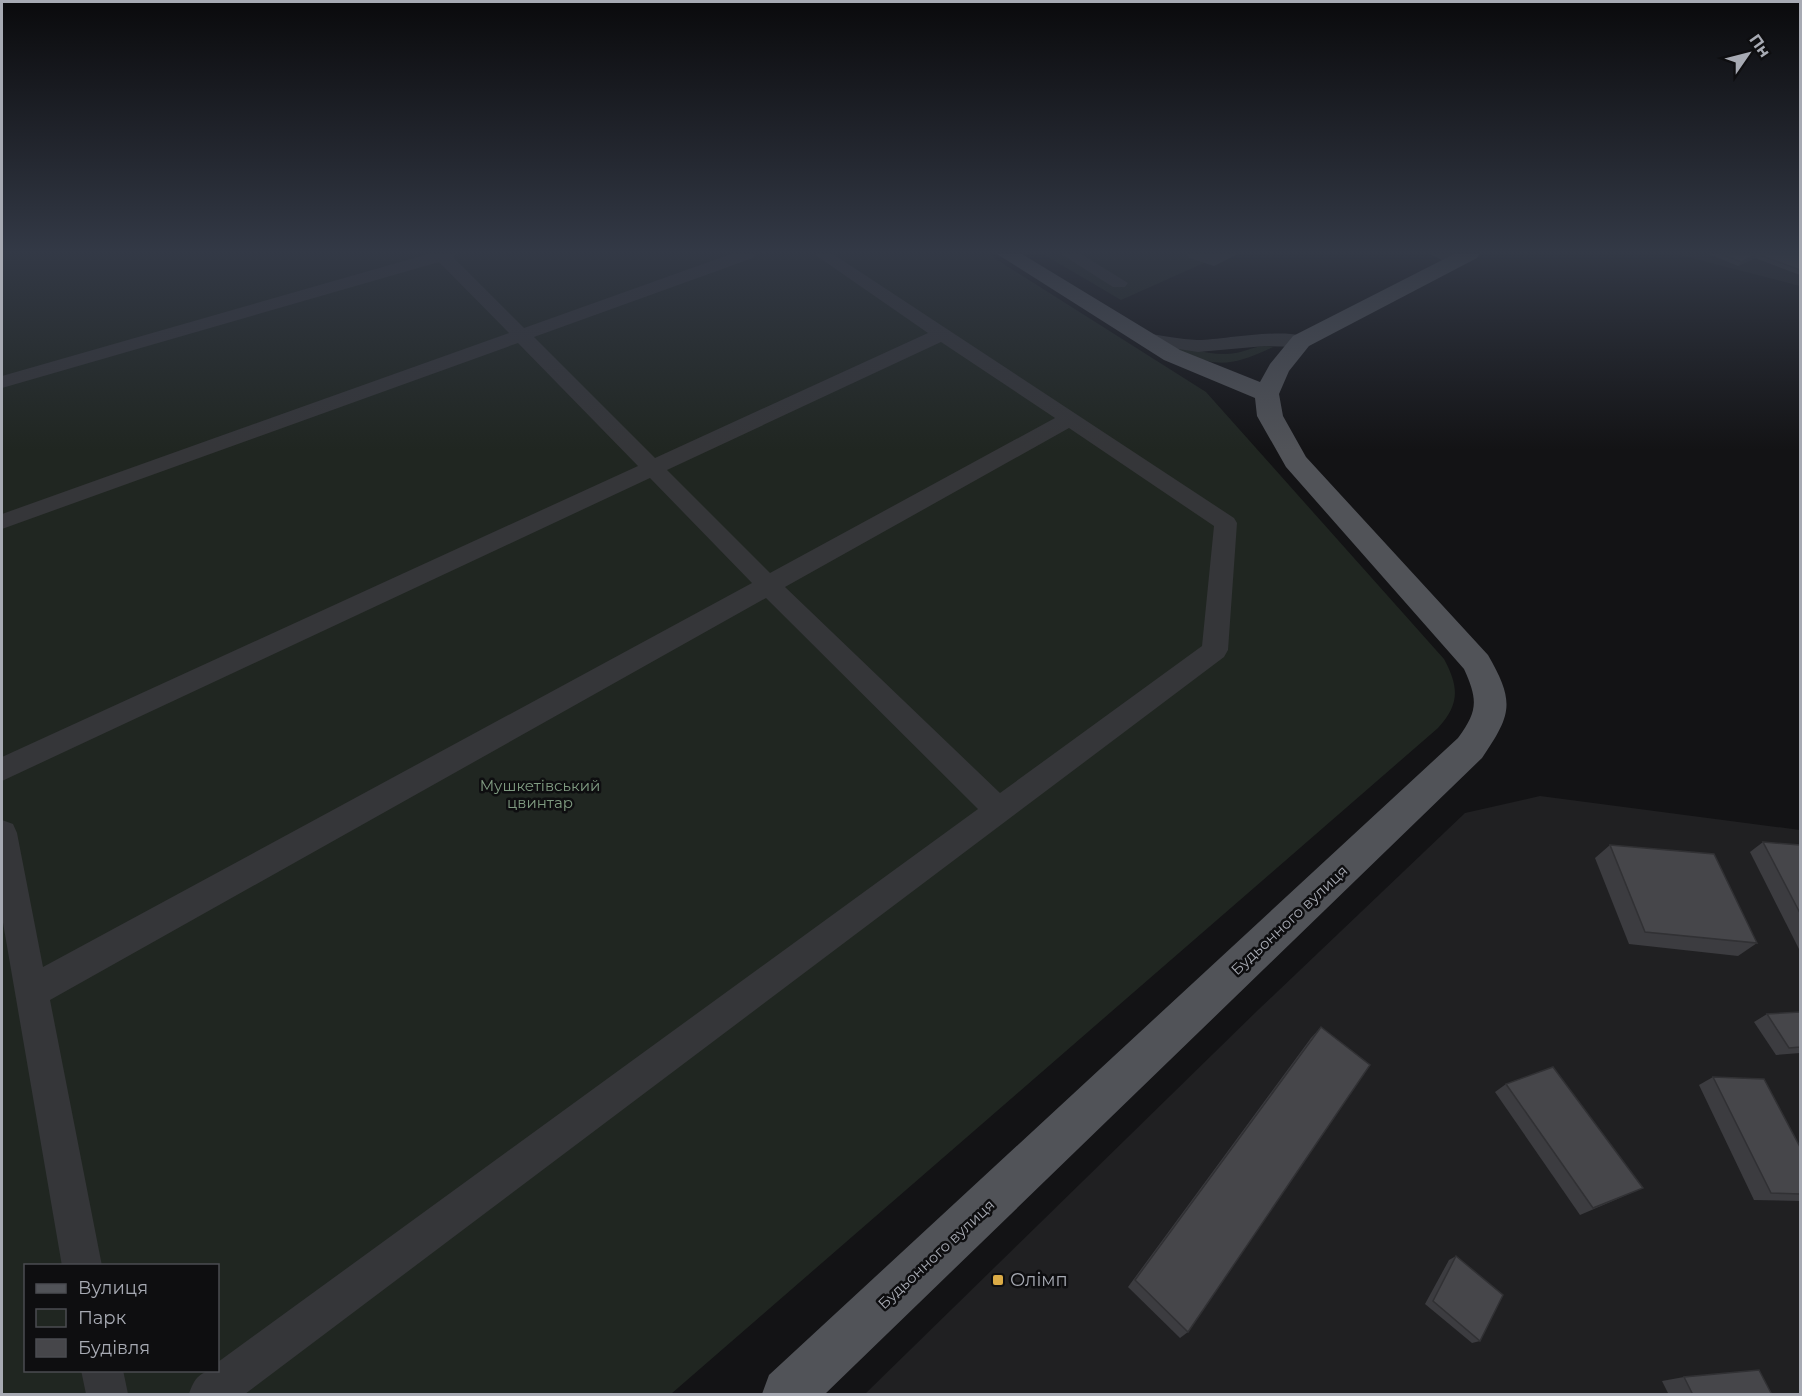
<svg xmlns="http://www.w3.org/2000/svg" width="1802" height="1396" viewBox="0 0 1802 1396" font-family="Montserrat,sans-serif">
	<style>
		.built { fill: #202022 }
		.green { fill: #202621; fill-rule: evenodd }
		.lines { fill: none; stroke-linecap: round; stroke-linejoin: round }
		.minor { fill: #353639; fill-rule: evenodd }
		.major { fill: #515358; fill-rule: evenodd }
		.wall { fill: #3c3c40 }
		.shaded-wall { fill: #313134 }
		.building { fill: #46464a; stroke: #313134; stroke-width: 1.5 }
		.poi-dot { fill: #dbab46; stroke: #0e0e10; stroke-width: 2 }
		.labels { text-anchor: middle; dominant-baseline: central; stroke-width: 5; stroke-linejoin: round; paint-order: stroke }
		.park-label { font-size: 15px; fill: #809c82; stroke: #0e0e10 }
		.street-label { font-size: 15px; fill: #a7aab3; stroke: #0e0e10 }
		.near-poi-label { font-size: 18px; fill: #a7aab3; stroke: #0e0e10; text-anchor: start }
	</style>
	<rect width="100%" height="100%" fill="#131315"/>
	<!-- built -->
	<g class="built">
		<polygon points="1676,254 1800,254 1800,286"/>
		<polygon points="1540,796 1800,830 1800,1394 865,1394 1257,1011 1465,813"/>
	</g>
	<!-- green -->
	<g class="green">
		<path d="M2,254H988L1206,392L1444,659C1459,687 1460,704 1438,728L671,1394H2ZM26,1266H218V1370H26Z"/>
		<polygon points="1043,254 1224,254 1121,300"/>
		<path d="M1162,342C1183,346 1206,355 1227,354C1244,354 1257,343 1273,347C1222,371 1211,366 1162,342Z"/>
	</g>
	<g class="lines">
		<!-- minor -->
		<g class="minor">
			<path d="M428,254H455L453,257L524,328L731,254H755L753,258L534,337L655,458L928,333L814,254H833L1234,518L1237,523L1228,650L1224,657L245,1394H189C194,1379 200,1370 218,1370V1362L978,809L766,598L50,1000L102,1266H62L2,917V820L13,824L17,833L43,967L752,583L650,478L2,781V757L638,466L518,343L2,529V514L509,333L439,262L2,388V376ZM941,342L1055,418L770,573L667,470ZM1069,428L1214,526L1202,646L1000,793L785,587Z"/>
			<polygon points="1061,254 1081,254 1128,283 1125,287 1113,287"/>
			<polygon points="1187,254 1238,254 1214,266 1189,258"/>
			<polygon points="1430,254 1452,254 1464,262 1456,267"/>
			<path d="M1146,333C1163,336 1180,339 1197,340C1218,341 1299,324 1310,341L1301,347L1265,346L1198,352L1139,343L1137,339L1139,335Z"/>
			<polygon points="81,1370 123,1370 128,1394 86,1394"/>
		</g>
		<!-- major -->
		<path class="major" d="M997,254H1022L1180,350L1260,382L1270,364L1293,336L1454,254H1480L1477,258L1309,346L1289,371L1279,394L1283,416L1306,457L1488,655C1515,702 1512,714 1482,758L825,1394H762L769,1375L1458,738C1478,711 1478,700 1464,669L1286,467L1257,416L1255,398L1164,360Z"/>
	</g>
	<!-- wall -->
	<g class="wall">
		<polygon points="1709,254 1800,254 1800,275 1755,258 1738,266"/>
		<polygon points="1763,842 1800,845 1800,951 1750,852"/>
		<polygon points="1610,845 1757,943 1738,956 1629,944 1595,858"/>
		<polygon points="1800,1012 1800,1053 1776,1055 1754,1022 1767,1014"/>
		<polygon points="1321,1027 1188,1332 1180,1338 1128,1287 1311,1038"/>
		<polygon points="1713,1077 1800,1147 1800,1201 1754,1200 1699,1085"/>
		<polygon points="1506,1084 1643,1188 1580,1215 1495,1092"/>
		<polygon points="1456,1256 1480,1341 1472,1343 1425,1304 1449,1260"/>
		<polygon points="1684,1377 1772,1395 1669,1395 1662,1381"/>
	</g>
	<!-- shaded-wall -->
	<polygon class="shaded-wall" points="1757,254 1755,258 1738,266 1741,262"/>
	<!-- building -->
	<g class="building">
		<polygon points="1721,254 1757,254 1741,262"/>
		<polygon points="1757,254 1800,254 1800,270"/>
		<polygon points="1763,842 1800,845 1800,913"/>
		<polygon points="1610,845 1714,854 1757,943 1645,932"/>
		<polygon points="1800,1012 1800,1047 1789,1048 1767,1014"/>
		<polygon points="1321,1027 1370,1065 1188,1332 1135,1280"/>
		<polygon points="1553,1067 1643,1188 1593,1208 1506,1084"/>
		<polygon points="1713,1077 1764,1079 1800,1147 1800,1194 1771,1193"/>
		<polygon points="1456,1256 1503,1295 1480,1341 1433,1301"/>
		<polygon points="1759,1370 1772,1395 1693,1395 1684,1377"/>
	</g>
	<!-- sky -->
	<linearGradient id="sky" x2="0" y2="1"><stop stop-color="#0a0a0c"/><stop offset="0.56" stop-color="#333946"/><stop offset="1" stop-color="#333946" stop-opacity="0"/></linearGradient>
	<rect width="1802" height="450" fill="url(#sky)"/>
	<!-- markers -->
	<rect class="poi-dot" x="992" y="1274" width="12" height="12" rx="3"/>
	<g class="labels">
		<!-- park labels -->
		<g class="park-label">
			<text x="540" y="785">Мушкетівський<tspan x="540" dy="17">цвинтар</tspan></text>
		</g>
		<!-- street labels -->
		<g class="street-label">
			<text transform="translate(1289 920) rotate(-43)">Будьонного вулиця</text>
			<text transform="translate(936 1254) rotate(-43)">Будьонного вулиця</text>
		</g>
		<!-- near-poi labels -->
		<g class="near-poi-label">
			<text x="1010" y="1280">Олімп</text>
		</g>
	</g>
	<!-- border -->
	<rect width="1802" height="1396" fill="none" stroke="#a7aab3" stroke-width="6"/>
	<!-- legend -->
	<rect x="24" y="1264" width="195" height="108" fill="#0e0e10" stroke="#4b4c51" stroke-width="1.5"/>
	<rect x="36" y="1284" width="30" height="9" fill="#515358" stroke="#4b4c51" stroke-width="1.5"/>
	<text x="78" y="1294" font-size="18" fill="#a7aab3">Вулиця</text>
	<rect x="36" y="1309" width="30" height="18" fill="#202621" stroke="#4b4c51" stroke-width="1.5"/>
	<text x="78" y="1324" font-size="18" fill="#a7aab3">Парк</text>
	<rect x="36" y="1339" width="30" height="18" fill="#46464a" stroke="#4b4c51" stroke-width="1.5"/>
	<text x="78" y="1354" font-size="18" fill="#a7aab3">Будівля</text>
	<!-- north arrow -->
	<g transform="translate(1748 54) rotate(55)" stroke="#0e0e10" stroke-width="4.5" paint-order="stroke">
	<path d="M0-4.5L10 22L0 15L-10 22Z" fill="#a7aab3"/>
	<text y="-9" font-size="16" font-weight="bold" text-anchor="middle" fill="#a7aab3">Пн</text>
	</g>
</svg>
